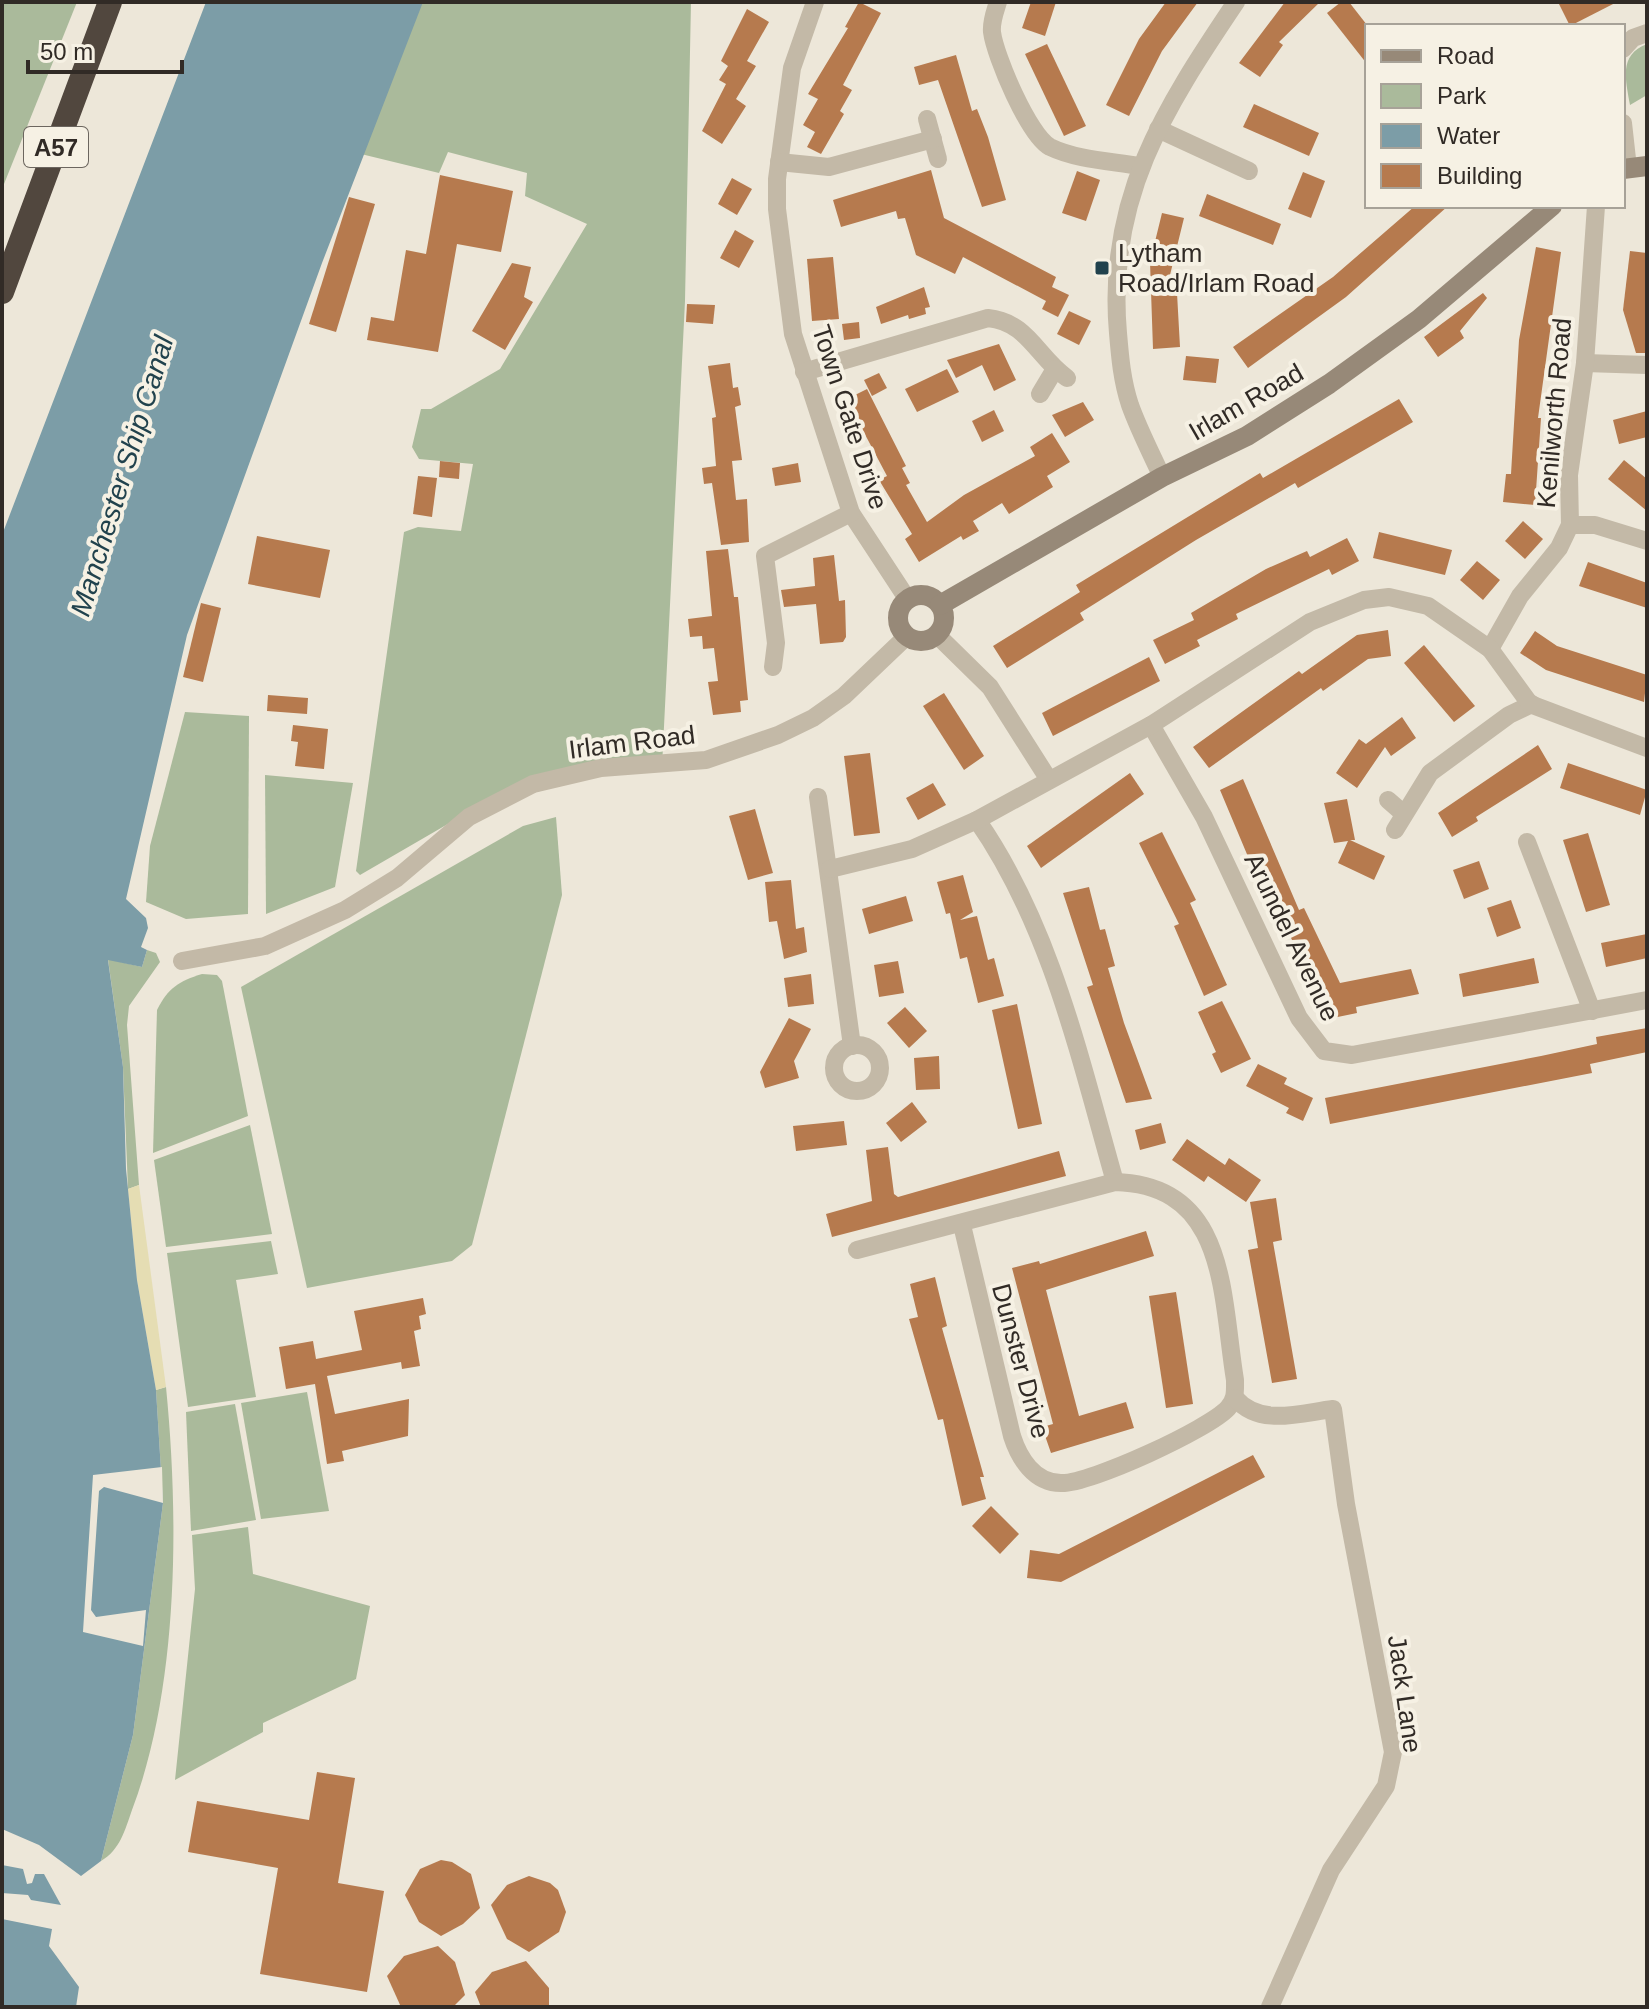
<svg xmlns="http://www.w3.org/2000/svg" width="1649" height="2009" viewBox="0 0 1649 2009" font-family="Helvetica,sans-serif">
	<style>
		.green { fill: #aaba9b }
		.sand { fill: #e5ddb3 }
		.water { fill: #7c9da7 }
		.pier { fill: #ede7d9 }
		.building { fill: #b67a4e }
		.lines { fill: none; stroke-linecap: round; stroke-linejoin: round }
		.street { stroke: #c3b9a7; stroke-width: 18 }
		.secondary { stroke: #978978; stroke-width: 20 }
		.highway { stroke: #51473e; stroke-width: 24 }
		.poi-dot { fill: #21424d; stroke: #f6f1e4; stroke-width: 3 }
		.labels { text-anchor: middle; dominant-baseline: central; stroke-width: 8; stroke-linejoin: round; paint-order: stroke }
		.shield { fill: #f6f1e4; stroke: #6c665f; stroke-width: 2 }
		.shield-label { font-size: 24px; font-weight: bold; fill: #312b26 }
		.poi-label { font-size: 26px; fill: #312b26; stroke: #f6f1e4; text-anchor: start }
		.street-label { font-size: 26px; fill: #312b26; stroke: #f6f1e4 }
		.water-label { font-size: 28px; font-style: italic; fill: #21424d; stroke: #f6f1e4 }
	</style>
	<rect width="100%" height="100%" fill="#ede7d9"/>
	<!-- green -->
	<g class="green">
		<polygon points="2,2 77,2 2,189"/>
		<polygon points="422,2 691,2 685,301 662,767 611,771 472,810 360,875 356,871 404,532 418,527 461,531 473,464 419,459 412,447 421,409 431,409 500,369 587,224 525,196 527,173 448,152 439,173 361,154"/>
		<path d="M1647,44V95L1630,105C1626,80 1618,55 1647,44Z"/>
		<polygon points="185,712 249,716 248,914 186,919 146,902 150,846"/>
		<polygon points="265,775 353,783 335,887 266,914"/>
		<polygon points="556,817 562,895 472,1245 452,1261 307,1288 241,987 523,826"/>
		<polygon points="147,950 156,953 160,962 129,1006 127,1025 139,1185 128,1189 123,1067 108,959 142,967"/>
		<path d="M202,974L217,975L222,981L248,1116L153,1153L157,1010C168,988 179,981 202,974Z"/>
		<polygon points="250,1125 272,1234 166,1247 154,1160"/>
		<polygon points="271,1241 278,1274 236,1280 256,1397 188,1407 167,1253"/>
		<path d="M166,1387C179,1518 179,1686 132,1810C125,1830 120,1850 101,1861L133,1735L163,1503L156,1390Z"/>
		<polygon points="307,1392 329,1511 261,1519 241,1403"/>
		<polygon points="235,1404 256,1520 191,1531 186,1412"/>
		<polygon points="248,1527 253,1574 370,1606 356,1679 263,1723 263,1732 175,1780 195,1589 192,1535"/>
	</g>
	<!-- sand -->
	<polygon class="sand" points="139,1185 166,1387 156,1390 137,1280 128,1189"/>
	<!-- water -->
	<g class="water">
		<polygon points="206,2 423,2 322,263 187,635 126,899 146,918 148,928 141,947 147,950 142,967 108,960 123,1067 126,1169 137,1280 156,1390 163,1503 133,1735 101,1861 81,1876 39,1845 2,1829 2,535"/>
		<polygon points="2,1865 23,1869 27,1884 32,1883 35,1874 44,1874 61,1905 31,1900 28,1895 2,1893"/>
		<polygon points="2,1919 52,1929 49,1946 79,1987 76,2007 2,2007"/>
	</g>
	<!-- pier -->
	<polygon class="pier" points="162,1467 163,1503 104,1487 99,1491 91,1610 96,1617 146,1610 143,1646 83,1632 93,1475"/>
	<!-- building -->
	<g class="building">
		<polygon points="859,2 881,13 843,85 852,90 840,111 844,114 821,154 807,147 815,132 803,125 818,99 808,94 848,28 845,27"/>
		<polygon points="1031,2 1056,2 1045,36 1022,28"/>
		<polygon points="1166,2 1198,2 1162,51 1129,116 1106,105 1139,39"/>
		<polygon points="1285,2 1320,2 1279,42 1283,45 1260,77 1239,63"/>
		<polygon points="1341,2 1349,2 1367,25 1367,64 1327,13"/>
		<polygon points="1558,2 1617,2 1570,26"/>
		<polygon points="747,9 769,22 747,61 756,66 736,99 746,106 722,144 702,131 726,84 719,80 728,66 721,61"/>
		<polygon points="1047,44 1086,126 1064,136 1025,54"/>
		<polygon points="956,55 972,111 977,109 988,137 1006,200 982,207 938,80 919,85 914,67"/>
		<polygon points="1254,104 1319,133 1309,156 1243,127"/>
		<polygon points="931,170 944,218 1056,277 1052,287 1069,295 1058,317 1042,309 1046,301 963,257 955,274 916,255 905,218 898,219 896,211 841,227 833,200"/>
		<polygon points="1077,171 1100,180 1086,221 1062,213"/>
		<polygon points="1303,172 1325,181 1311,218 1288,209"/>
		<polygon points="440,175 513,191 501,252 457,244 438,352 367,340 371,317 394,321 406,250 426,254"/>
		<polygon points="732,178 752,189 737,215 718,204"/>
		<polygon points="1207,194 1281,224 1273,245 1199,216"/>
		<polygon points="349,197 375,204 336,332 309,324"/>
		<polygon points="1415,206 1448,206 1346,297 1248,368 1233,347 1333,277"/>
		<polygon points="1162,213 1184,218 1170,275 1176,275 1180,347 1153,349 1150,262"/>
		<polygon points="735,230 754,241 739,268 720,258"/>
		<polygon points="1536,247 1561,252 1538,418 1541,418 1535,505 1503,502 1506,474 1511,474 1519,340"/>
		<polygon points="1630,251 1647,253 1647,353 1636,353 1623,310"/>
		<polygon points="833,257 839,319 812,321 807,259"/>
		<polygon points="512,263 531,267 524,297 533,302 505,350 472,331"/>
		<polygon points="924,287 930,307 925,308 926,314 909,319 908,315 881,324 876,307"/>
		<polygon points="1483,293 1487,298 1460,331 1464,338 1438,357 1424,337"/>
		<polygon points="687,304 715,305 713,324 686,322"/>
		<polygon points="1069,311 1091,321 1079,345 1057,334"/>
		<polygon points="859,322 860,338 844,340 842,324"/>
		<polygon points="999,344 1016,380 994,391 982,365 956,378 947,360"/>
		<polygon points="1186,356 1219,359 1216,383 1183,380"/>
		<polygon points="730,363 733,388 738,387 741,405 735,407 742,460 732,461 736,500 747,499 749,542 721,545 712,483 704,484 702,468 716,466 712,418 716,417 708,366"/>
		<polygon points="947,369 959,392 917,412 905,389"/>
		<polygon points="879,373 887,388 872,396 864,380"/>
		<polygon points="867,389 906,466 902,468 910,483 906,485 927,522 964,495 1035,456 1030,447 1052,433 1070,462 1047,476 1053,487 1009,514 1002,503 973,521 979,531 963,540 961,536 919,562 905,539 912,534 879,480 887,476 860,425 857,427 849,412 853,409 847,399"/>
		<polygon points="1399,399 1413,422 1298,488 1295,483 1196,540 1080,613 1084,620 1007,668 993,646 1080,592 1076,585 1260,473 1263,478"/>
		<polygon points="1083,402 1094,420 1065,437 1052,415"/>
		<polygon points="994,410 1004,431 982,442 972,421"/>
		<polygon points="1647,411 1647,437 1619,444 1613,420"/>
		<polygon points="1624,460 1647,479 1647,511 1608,479"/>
		<polygon points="440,461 460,463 459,479 439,477"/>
		<polygon points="798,463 801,482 775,486 772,468"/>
		<polygon points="418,476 437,478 432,517 413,514"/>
		<polygon points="1523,521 1543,539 1525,559 1505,541"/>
		<polygon points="1379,532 1452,550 1445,575 1373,558"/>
		<polygon points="257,536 330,550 320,598 248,584"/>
		<polygon points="1347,538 1359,561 1332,575 1329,569 1236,614 1238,619 1197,640 1200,646 1165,664 1153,640 1194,620 1191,613 1266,569 1307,551 1310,557"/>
		<polygon points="728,549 734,597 738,597 748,700 740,701 741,712 713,715 708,682 718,681 714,648 703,649 702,636 690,637 688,619 712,616 706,551"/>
		<polygon points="834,555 839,601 845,600 846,637 843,642 820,644 816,604 784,607 781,590 815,586 813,558"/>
		<polygon points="1477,561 1500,580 1483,600 1460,580"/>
		<polygon points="1588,562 1647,583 1647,608 1579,586"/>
		<polygon points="201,603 221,608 203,682 183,677"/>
		<polygon points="1388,630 1391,656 1368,659 1323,691 1321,688 1209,768 1193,747 1299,671 1302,674 1357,635"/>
		<polygon points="1535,631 1557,646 1647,675 1644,702 1546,670 1520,653"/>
		<polygon points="1424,645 1475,706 1454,722 1404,663"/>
		<polygon points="1149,657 1160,681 1053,736 1042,713"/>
		<polygon points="944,693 984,756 964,770 923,706"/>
		<polygon points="268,695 308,698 307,714 267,711"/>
		<polygon points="1402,717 1416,738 1391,756 1385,747 1357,788 1336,773 1359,739 1366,744"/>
		<polygon points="293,725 328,729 324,769 295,766 298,742 291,741"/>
		<polygon points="1538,745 1552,769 1476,817 1478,821 1452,837 1438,813"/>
		<polygon points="870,753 880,833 854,836 844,756"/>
		<polygon points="1568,763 1647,790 1640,815 1560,788"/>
		<polygon points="1130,773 1144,794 1041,868 1027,846"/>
		<polygon points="1243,779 1299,910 1304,908 1340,983 1411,969 1419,994 1356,1007 1357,1013 1328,1019 1319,972 1309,976 1276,906 1270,909 1220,790"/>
		<polygon points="933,783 946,805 918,820 906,798"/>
		<polygon points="1347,799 1355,840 1350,840 1385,856 1374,880 1338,863 1348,841 1334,843 1324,803"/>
		<polygon points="755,809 773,873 748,880 729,816"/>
		<polygon points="1162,832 1196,900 1190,903 1227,985 1204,996 1174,926 1179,924 1139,843"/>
		<polygon points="1588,833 1610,905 1586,912 1563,840"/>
		<polygon points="1479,861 1489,889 1464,899 1453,870"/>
		<polygon points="963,875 973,912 960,920 977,916 988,960 994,958 1004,996 978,1003 967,957 960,959 950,913 946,914 937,882"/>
		<polygon points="791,880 796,929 804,927 807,952 784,959 777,921 769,922 765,882"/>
		<polygon points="1089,887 1100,930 1105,929 1115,966 1108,968 1124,1023 1152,1099 1126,1103 1087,987 1093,985 1063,893"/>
		<polygon points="906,896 913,921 869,934 862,909"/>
		<polygon points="1511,900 1521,928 1497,937 1487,908"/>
		<polygon points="1647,934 1647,958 1606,967 1601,943"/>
		<polygon points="1534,958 1539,983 1463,997 1459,974"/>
		<polygon points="898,961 904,993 879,997 874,965"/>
		<polygon points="811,974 814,1004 788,1007 784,978"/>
		<polygon points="1222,1001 1251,1059 1221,1073 1212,1054 1216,1052 1198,1012"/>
		<polygon points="1017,1004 1042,1124 1018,1129 992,1010"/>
		<polygon points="905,1007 927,1031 909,1048 887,1023"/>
		<polygon points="789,1018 811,1029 794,1061 799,1078 765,1088 760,1072"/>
		<polygon points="1647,1028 1647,1052 1590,1064 1592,1073 1330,1124 1325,1098 1541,1056 1597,1044 1596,1037"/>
		<polygon points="939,1056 940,1089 916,1090 914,1058"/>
		<polygon points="1258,1064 1287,1078 1284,1084 1313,1098 1303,1121 1286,1113 1289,1108 1246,1086"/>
		<polygon points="912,1102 927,1122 901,1142 886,1123"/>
		<polygon points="844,1121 847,1145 796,1151 793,1126"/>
		<polygon points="1161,1123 1166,1143 1140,1150 1135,1130"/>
		<polygon points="1187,1139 1225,1165 1229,1158 1261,1180 1246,1202 1208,1176 1204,1182 1172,1160"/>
		<polygon points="888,1147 894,1194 898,1197 1059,1151 1066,1176 832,1237 826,1214 872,1201 866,1150"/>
		<polygon points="1276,1198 1282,1240 1273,1242 1297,1379 1272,1383 1248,1250 1258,1248 1250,1202"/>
		<polygon points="1146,1231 1154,1256 1046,1290 1079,1416 1126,1402 1134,1428 1051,1453 1042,1427 1053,1424 1012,1268 1039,1261 1040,1264"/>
		<polygon points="935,1277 947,1326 942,1328 984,1477 980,1477 986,1499 962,1506 943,1419 938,1420 909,1319 918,1317 910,1284"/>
		<polygon points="1176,1292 1193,1404 1166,1408 1149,1296"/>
		<polygon points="423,1298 426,1314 419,1316 421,1329 414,1331 420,1366 402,1369 401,1362 327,1376 335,1414 409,1399 408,1436 342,1451 344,1461 327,1464 315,1384 286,1389 279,1347 313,1341 316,1359 362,1350 354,1311"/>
		<polygon points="1253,1455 1265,1477 1061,1582 1027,1578 1030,1550 1059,1554"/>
		<polygon points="991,1506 1019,1534 1000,1554 972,1526"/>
		<polygon points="317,1772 355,1778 338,1883 384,1891 367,1992 260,1974 278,1868 188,1852 197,1801 309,1820"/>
		<polygon points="441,1860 452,1862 471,1874 480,1908 463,1924 441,1936 419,1922 405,1895 420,1869"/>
		<polygon points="529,1876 550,1883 558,1890 566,1912 559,1932 529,1952 507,1939 491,1905 507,1885"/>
		<polygon points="438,1946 455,1962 465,1995 453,2007 401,2007 387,1976 404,1956"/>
		<polygon points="526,1961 549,1988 549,2007 481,2007 475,1992 492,1972"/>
	</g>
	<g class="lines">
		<!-- street -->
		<g class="street">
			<polyline points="815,2 792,68 777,179 777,209 793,334 851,513 908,600"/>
			<path d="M998,2C995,12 991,21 992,32C995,56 1029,136 1050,147C1077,160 1111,161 1140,166"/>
			<polyline points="1623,49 1633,38 1647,33"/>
			<polyline points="927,119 938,159"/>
			<polyline points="1623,123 1628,168"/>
			<polyline points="1158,129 1249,171"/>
			<polyline points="779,162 829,167 933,139"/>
			<polyline points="1585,363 1647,365"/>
			<path d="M804,372L988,318C1028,322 1037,357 1067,378"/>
			<polyline points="1040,394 1055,369"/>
			<path d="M1162,477C1151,453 1139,430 1130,405C1122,381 1120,357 1118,333C1106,199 1164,109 1236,2"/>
			<polyline points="1570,525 1595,525 1647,541"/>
			<polyline points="937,635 990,687 1049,780"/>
			<polyline points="1490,649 1520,596 1559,548 1570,525 1569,475 1585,363 1596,206"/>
			<polyline points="773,667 776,643 765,556 851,513"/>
			<polyline points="1151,725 1204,817 1299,1018 1324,1051 1352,1055 1647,1000"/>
			<polyline points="818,797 852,1046"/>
			<polyline points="1388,800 1404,814"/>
			<path d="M977,820C1051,926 1080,1059 1115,1182"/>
			<polyline points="1395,830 1430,773 1509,715 1532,704"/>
			<polyline points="1527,842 1592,1011"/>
			<polyline points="830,869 912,849 977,820 1151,725 1310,622 1364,600 1389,597 1428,606 1490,649 1530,704 1647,748"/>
			<polyline points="182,961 265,946 345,910 397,878 469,817 533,784 601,768 706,760 778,735 813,718 844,696 907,636"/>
			<circle cx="857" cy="1068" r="23"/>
			<path d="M857,1250L1115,1182C1228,1185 1221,1295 1235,1380C1235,1391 1236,1399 1228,1408C1209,1429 1090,1484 1061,1483C1034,1483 1019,1458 1012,1436L962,1225"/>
			<path d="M1235,1398C1260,1427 1300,1413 1333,1409L1346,1504L1393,1752L1386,1786L1331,1870L1270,2007"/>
		</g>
		<!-- secondary -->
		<g class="secondary">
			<polyline points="1623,169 1647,166"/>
			<circle cx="921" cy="618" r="23"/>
			<polyline points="940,605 1162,477 1247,436 1329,384 1419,319 1552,206"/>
		</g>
		<!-- highway -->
		<polyline class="highway" points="2,292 110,2"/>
	</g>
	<!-- markers -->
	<rect class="poi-dot" x="1094" y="260" width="16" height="16" rx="4"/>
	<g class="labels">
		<!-- shield labels -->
		<rect class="shield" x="24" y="127" width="64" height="40" rx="6"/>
		<g class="shield-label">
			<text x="56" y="147">A57</text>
		</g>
		<!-- poi labels -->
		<g class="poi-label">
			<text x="1118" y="253">Lytham<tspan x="1118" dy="30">Road/Irlam Road</tspan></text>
		</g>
		<!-- street labels -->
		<g class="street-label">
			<text transform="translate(1246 402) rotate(-30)">Irlam Road</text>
			<text transform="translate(1554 413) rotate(-85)">Kenilworth Road</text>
			<text transform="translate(850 417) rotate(72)">Town Gate Drive</text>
			<text transform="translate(632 742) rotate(-7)">Irlam Road</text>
			<text transform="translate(1292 937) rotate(64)">Arundel Avenue</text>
			<text transform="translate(1021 1361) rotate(75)">Dunster Drive</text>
			<text transform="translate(1405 1694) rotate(82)">Jack Lane</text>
		</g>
		<!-- water labels -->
		<g class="water-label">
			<text transform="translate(122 476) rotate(-73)">Manchester Ship Canal</text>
		</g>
	</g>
	<!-- border -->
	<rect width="1649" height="2009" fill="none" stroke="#312b26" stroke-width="8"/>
	<!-- legend -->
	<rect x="1365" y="24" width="260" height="184" fill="#f6f1e4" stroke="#a7a298" stroke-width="2"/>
	<rect x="1381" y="50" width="40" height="12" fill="#978978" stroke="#a7a298" stroke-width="2"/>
	<text x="1437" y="64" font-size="24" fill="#312b26">Road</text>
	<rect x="1381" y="84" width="40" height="24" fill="#aaba9b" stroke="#a7a298" stroke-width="2"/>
	<text x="1437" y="104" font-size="24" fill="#312b26">Park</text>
	<rect x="1381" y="124" width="40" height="24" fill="#7c9da7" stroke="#a7a298" stroke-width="2"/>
	<text x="1437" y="144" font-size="24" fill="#312b26">Water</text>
	<rect x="1381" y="164" width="40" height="24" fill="#b67a4e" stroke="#a7a298" stroke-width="2"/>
	<text x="1437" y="184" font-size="24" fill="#312b26">Building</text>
	<!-- scale -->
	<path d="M28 60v12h154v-12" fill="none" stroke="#312b26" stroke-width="4"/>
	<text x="40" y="60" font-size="24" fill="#312b26" stroke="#f6f1e4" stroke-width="6" paint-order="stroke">50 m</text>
</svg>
